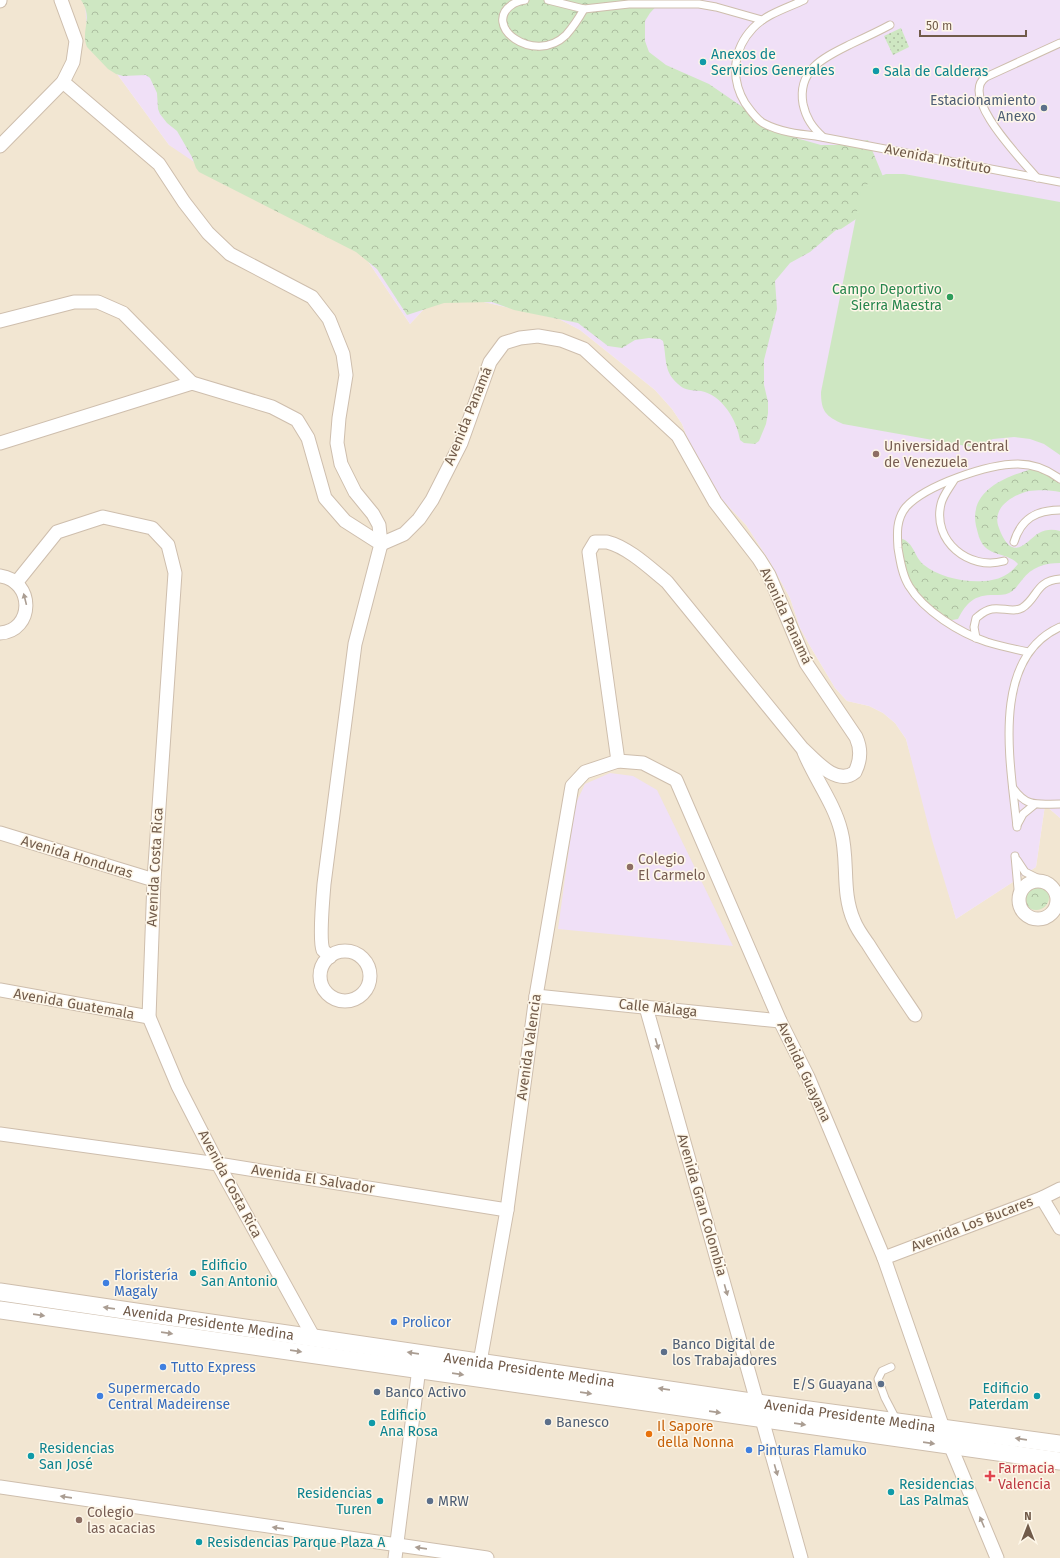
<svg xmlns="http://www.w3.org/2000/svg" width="1060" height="1558" viewBox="0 0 1060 1558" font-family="'Fira Sans',sans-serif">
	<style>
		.residential { fill: #f2e6d2 }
		.education { fill: #f0e0f7 }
		.grass { fill: url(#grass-dots) }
		.forest { fill: url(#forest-crowns) }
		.garden { fill: #cee7c2 }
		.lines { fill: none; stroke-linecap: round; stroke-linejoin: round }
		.service-casing { stroke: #cebead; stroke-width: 9 }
		.minor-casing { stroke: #cebead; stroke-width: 15 }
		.tertiary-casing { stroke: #cebead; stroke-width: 19 }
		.service { stroke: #fff; stroke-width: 7 }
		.minor { stroke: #fff; stroke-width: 13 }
		.tertiary { stroke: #fff; stroke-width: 17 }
		.oneway { fill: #aa9d92 }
		.culture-dot { fill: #0f9aa8; stroke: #fef7e9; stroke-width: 1.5 }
		.service-dot { fill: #5c6f8a; stroke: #fef7e9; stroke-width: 1.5 }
		.leisure-dot { fill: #2e9e5b; stroke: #fef7e9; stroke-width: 1.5 }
		.education-dot { fill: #8d6e63; stroke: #fef7e9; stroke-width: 1.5 }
		.shop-dot { fill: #3f7fe0; stroke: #fef7e9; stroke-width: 1.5 }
		.food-dot { fill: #e8710a; stroke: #fef7e9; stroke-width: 1.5 }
		.health-dot { fill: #e0444e; stroke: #fef7e9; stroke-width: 1.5 }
		.labels { text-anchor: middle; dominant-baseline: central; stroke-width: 3; stroke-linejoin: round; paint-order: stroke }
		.culture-label { font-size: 14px; fill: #0d838f; stroke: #fef7e9; text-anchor: start }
		.service-label { font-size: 14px; fill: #4e5e75; stroke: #fef7e9; text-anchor: start }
		.street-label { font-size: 14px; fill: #715b4a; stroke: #fef7e9 }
		.leisure-label { font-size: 14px; fill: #27864d; stroke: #fef7e9; text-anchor: end }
		.education-label { font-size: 14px; fill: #785e54; stroke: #fef7e9; text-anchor: start }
		.shop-label { font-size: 14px; fill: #366cbe; stroke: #fef7e9; text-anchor: start }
		.food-label { font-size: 14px; fill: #c56008; stroke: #fef7e9; text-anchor: start }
		.health-label { font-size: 14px; fill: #be3a42; stroke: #fef7e9; text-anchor: start }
	</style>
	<defs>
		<pattern id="grass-dots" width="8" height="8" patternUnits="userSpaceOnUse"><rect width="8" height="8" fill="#cee7c2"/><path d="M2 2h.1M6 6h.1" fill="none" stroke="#acbea0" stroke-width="1.8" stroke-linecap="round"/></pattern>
		<pattern id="forest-crowns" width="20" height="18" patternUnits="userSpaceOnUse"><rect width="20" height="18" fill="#cee7c2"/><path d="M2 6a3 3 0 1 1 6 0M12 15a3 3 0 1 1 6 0" fill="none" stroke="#acbea0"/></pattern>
	</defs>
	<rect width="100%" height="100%" fill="#fbf3e3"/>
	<!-- residential -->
	<polygon class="residential" points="0,0 85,0 109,63 169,145 355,242 410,324 440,292 559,319 580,330 655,390 672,409 682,424 690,445 713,490 746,525 770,562 790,598 800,628 810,646 835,688 847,701 869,706 883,713 895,723 906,739 956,919 1036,867 1045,805 1060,818 1060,1558 0,1558"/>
	<!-- education -->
	<g class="education">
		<polygon points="85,0 1060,0 1060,818 1045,805 1036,867 956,919 932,840 906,739 895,723 883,713 869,706 847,701 835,688 810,646 800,628 790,598 770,562 746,525 712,489 690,445 682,424 672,409 655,390 580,330 559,319 440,292 410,324 355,242 237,191 169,145 109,63 89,32 86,19"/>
		<polygon points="610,773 633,776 657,790 733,946 558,929 575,805 585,784"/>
	</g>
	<!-- grass -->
	<polygon class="grass" points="901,28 909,47 893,55 884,36"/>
	<!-- forest -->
	<g class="forest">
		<path d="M81,0H662L650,13L645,21V41L649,52L666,65L709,84L782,134L821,145H840L868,140L891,196L841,229L836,230L810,252L790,263L775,281L777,309L764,360V385L768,402V413L766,424L759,441L755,444L744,443L740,440C737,420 722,395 701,391C692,390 685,391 678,384C663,371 667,358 663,341L660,339L649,338L635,340L622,348L608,346L578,323L514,310L492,302L444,303L407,315L377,269L356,252L199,172L196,168L192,157L177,131L167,123L160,114L158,109L157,93L150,78L146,75L123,76L116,74L108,69L87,47C80,30 94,19 81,0Z"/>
		<path d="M1039,467L1060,479V492C1051,490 1038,490 1029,491C1012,495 991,508 999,528C1001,534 1005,542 1010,546C1021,553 1031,537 1039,533C1046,529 1053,529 1060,531V563C1044,563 1032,567 1022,580C1018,585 1015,590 1009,593C1005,595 999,595 994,595C974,595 967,602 958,619L946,621L908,585L897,538C914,539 913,556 924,565C942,580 983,587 1004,576C1010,573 1014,569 1018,564C1010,554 993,556 984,546C979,540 978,533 976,526C968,488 1011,475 1039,467Z"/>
		<circle cx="1036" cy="897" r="13"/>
	</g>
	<!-- garden -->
	<path class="garden" d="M886,174H904L1060,202V455L1044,444L1030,439L1014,437L993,439L972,447L843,424C826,416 821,412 821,392L861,192L871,180Z"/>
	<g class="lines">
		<!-- service casing -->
		<g class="service-casing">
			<g id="service">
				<path d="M525,0C521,1 516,2 513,4C480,25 534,66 566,35C573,27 579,18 584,9"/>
				<polyline points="548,0 584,9 629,4 699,4 716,7 762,20"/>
				<path d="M804,0C787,8 766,14 753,28C733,49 730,78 745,103C750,110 755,118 763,123C780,132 798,134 816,136L1060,182"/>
				<path d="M823,137C812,127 806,118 803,104C797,69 825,57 851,44C864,38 877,32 890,25"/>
				<path d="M1037,178C1023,161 958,96 986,77L1060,43"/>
				<path d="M954,480C950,487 943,495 941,504C932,541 969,571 1004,561"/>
				<path d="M1014,542C1021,519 1036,510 1060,510"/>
				<path d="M976,638L974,627L976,618C981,614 985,610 992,609C1002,607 1013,613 1022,608C1038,598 1035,581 1060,579"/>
				<path d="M1028,652C1014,649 1000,646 987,642C960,633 924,611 909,586C902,575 900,560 898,548C897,534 896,519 906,507C926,485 988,464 1018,464C1033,464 1048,470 1060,479"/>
				<path d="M1013,788C1027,808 1038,804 1060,804"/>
				<polyline points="1017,825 1023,814 1034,805"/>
				<path d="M1017,827C1011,766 989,659 1060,627"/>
				<polyline points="1015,856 1019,900"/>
				<polyline points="1017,860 1025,872 1043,881"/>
				<polyline points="891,1367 882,1371 878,1379 885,1398 897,1421"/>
			</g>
		</g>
		<!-- minor casing -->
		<g class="minor-casing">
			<g id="minor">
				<polyline points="0,1 0,0"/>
				<path d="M63,82L159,164L184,202L208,233L230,254L312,297L329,319L343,354L346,375L339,418L337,443L341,464L355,492L373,514L379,525L381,544L404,534L419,519L432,500L461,443L490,362L504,343L520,338L538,336L561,340L584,349L678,436L715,502L759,559L769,575L806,663L856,737C861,748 861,760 855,772C837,787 815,760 802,748L667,582C651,569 628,547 607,542C603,542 598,542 595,542L589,552L618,761"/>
				<polyline points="0,146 63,82 73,62 76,41 61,0"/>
				<polyline points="0,321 74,302 98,302 123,313 192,383"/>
				<path d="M0,443L192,383L272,407L297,420L308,438L325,498L345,521L381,544L355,644L324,884C323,896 319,940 323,950C325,952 328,955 330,957"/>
				<path d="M0,576C35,581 34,631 0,633"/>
				<polyline points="16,583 57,532 103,517 152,528 168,545 175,573 154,880 149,1017 178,1086 218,1164 314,1338"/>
				<path d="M804,752C815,779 834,803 841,831C849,861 841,892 854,921C857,929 863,937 868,944C883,968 899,991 915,1015"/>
				<polyline points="0,833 154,880"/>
				<circle cx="1038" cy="900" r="19"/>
				<circle cx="345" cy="976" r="25"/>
				<polyline points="0,990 149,1017"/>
				<polyline points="536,996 780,1021"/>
				<polyline points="646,1007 801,1558"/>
				<polyline points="0,1134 218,1164 507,1210"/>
				<polyline points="1042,1198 1060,1228"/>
				<polyline points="884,1258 1042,1198 1060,1189"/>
				<polyline points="480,1362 507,1210 536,996 572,786 585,772 618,761 643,763 676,780 780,1021 808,1077 884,1258 943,1428 997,1558"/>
				<polyline points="0,1487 487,1558"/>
				<polyline points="395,1558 419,1368"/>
			</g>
		</g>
		<!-- tertiary casing -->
		<g class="tertiary-casing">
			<g id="tertiary">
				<path id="s1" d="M0,1292L758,1403L1060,1444"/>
				<polyline points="0,1310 1060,1461"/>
			</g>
		</g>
		<!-- service -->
		<use href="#service" class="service"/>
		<!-- minor -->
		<use href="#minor" class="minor"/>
		<!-- tertiary -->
		<use href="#tertiary" class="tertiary"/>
	</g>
	<!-- one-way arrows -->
	<defs><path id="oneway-solid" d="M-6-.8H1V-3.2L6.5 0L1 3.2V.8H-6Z"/></defs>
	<g class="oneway">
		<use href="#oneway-solid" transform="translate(25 599) rotate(-104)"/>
		<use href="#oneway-solid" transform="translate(657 1044) rotate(74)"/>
		<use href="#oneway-solid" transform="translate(726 1290) rotate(74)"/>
		<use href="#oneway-solid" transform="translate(109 1308) rotate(-172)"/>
		<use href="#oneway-solid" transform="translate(39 1315) rotate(8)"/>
		<use href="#oneway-solid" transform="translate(167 1333) rotate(8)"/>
		<use href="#oneway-solid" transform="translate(296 1351) rotate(8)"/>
		<use href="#oneway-solid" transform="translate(413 1353) rotate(-172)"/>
		<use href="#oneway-solid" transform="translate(458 1374) rotate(8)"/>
		<use href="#oneway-solid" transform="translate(664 1389) rotate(-172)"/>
		<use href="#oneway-solid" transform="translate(586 1393) rotate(8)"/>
		<use href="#oneway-solid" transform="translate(715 1412) rotate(8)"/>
		<use href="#oneway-solid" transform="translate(800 1424) rotate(8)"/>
		<use href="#oneway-solid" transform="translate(1021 1439) rotate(-172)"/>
		<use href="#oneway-solid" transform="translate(929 1443) rotate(8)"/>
		<use href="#oneway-solid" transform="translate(776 1470) rotate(74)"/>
		<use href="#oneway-solid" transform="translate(66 1497) rotate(-172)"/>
		<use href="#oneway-solid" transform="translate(982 1522) rotate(-113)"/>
		<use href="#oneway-solid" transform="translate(278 1528) rotate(-172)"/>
		<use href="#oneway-solid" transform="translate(421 1548) rotate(-172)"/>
	</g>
	<!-- markers -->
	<g class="culture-dot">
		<circle cx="703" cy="62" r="4"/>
		<circle cx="876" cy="71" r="4"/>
		<circle cx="193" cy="1273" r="4"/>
		<circle cx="1037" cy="1396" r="4"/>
		<circle cx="372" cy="1423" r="4"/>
		<circle cx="31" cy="1456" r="4"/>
		<circle cx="891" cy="1492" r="4"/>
		<circle cx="380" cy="1501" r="4"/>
		<circle cx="199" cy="1542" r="4"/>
	</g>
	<g class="service-dot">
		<circle cx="1044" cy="108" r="4"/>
		<circle cx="664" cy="1352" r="4"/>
		<circle cx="881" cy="1384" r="4"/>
		<circle cx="377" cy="1392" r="4"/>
		<circle cx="548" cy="1422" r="4"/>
		<circle cx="430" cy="1501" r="4"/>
	</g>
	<circle class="leisure-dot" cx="950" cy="297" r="4"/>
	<g class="education-dot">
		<circle cx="876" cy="454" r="4"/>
		<circle cx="630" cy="867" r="4"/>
		<circle cx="79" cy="1520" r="4"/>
	</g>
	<g class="shop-dot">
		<circle cx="106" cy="1283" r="4"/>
		<circle cx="394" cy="1322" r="4"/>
		<circle cx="163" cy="1367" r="4"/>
		<circle cx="100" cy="1396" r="4"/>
		<circle cx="749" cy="1450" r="4"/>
	</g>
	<circle class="food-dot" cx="649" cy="1434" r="4"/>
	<path class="health-dot" d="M988 1470h4v4h4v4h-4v4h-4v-4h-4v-4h4z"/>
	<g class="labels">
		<!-- culture labels -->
		<g class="culture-label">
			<text x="711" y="54">Anexos de<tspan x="711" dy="16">Servicios Generales</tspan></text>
			<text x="884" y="71">Sala de Calderas</text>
			<text x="201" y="1265">Edificio<tspan x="201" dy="16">San Antonio</tspan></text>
			<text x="1029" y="1388" text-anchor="end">Edificio<tspan x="1029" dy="16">Paterdam</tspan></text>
			<text x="380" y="1415">Edificio<tspan x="380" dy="16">Ana Rosa</tspan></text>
			<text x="39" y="1448">Residencias<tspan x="39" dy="16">San José</tspan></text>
			<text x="899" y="1484">Residencias<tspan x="899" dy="16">Las Palmas</tspan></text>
			<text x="372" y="1493" text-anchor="end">Residencias<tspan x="372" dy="16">Turen</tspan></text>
			<text x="207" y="1542">Resisdencias Parque Plaza A</text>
		</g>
		<!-- service labels -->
		<g class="service-label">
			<text x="1036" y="100" text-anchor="end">Estacionamiento<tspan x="1036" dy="16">Anexo</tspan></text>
			<text x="672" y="1344">Banco Digital de<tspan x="672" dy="16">los Trabajadores</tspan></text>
			<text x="873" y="1384" text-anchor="end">E/S Guayana</text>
			<text x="385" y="1392">Banco Activo</text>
			<text x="556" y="1422">Banesco</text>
			<text x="438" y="1501">MRW</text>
		</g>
		<!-- street labels -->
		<g class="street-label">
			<text transform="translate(938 159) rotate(11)">Avenida Instituto</text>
			<text transform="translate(468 416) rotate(-68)">Avenida Panamá</text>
			<text transform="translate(786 616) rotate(65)">Avenida Panamá</text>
			<text transform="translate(77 857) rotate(17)">Avenida Honduras</text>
			<text transform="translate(155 867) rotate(-87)">Avenida Costa Rica</text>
			<text transform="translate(74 1004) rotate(10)">Avenida Guatemala</text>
			<text transform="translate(658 1008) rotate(6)">Calle Málaga</text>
			<text transform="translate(529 1047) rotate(-82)">Avenida Valencia</text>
			<text transform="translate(804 1072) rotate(65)">Avenida Guayana</text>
			<text transform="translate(313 1179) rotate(9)">Avenida El Salvador</text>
			<text transform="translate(230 1184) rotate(62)">Avenida Costa Rica</text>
			<text transform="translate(702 1205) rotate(74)">Avenida Gran Colombia</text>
			<text transform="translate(972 1224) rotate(-21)">Avenida Los Bucares</text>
			<text stroke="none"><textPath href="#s1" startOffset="211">Avenida Presidente Medina</textPath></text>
			<text stroke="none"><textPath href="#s1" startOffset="535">Avenida Presidente Medina</textPath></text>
			<text stroke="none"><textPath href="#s1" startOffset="859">Avenida Presidente Medina</textPath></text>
		</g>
		<!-- leisure labels -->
		<g class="leisure-label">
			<text x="942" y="289">Campo Deportivo<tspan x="942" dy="16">Sierra Maestra</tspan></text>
		</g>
		<!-- education labels -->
		<g class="education-label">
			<text x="884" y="446">Universidad Central<tspan x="884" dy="16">de Venezuela</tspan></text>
			<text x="638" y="859">Colegio<tspan x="638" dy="16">El Carmelo</tspan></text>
			<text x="87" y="1512">Colegio<tspan x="87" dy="16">las acacias</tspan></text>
		</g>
		<!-- shop labels -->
		<g class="shop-label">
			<text x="114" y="1275">Floristería<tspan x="114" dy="16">Magaly</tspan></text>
			<text x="402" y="1322">Prolicor</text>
			<text x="171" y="1367">Tutto Express</text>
			<text x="108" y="1388">Supermercado<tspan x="108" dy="16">Central Madeirense</tspan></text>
			<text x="757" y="1450">Pinturas Flamuko</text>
		</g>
		<!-- food labels -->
		<g class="food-label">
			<text x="657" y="1426">Il Sapore<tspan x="657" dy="16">della Nonna</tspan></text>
		</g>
		<!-- health labels -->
		<g class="health-label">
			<text x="998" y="1468">Farmacia<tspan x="998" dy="16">Valencia</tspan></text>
		</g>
	</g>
	<!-- north arrow -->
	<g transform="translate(1028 1526)" stroke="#fef7e9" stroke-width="3" paint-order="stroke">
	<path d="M0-3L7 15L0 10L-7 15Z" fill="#715b4a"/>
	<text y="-6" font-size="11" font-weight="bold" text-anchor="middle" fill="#715b4a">N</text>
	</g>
	<!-- scale -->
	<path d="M920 30v6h106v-6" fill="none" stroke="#715b4a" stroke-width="2"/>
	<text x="926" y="30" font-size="12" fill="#715b4a" stroke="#fef7e9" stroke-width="3" paint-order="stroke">50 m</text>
</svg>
